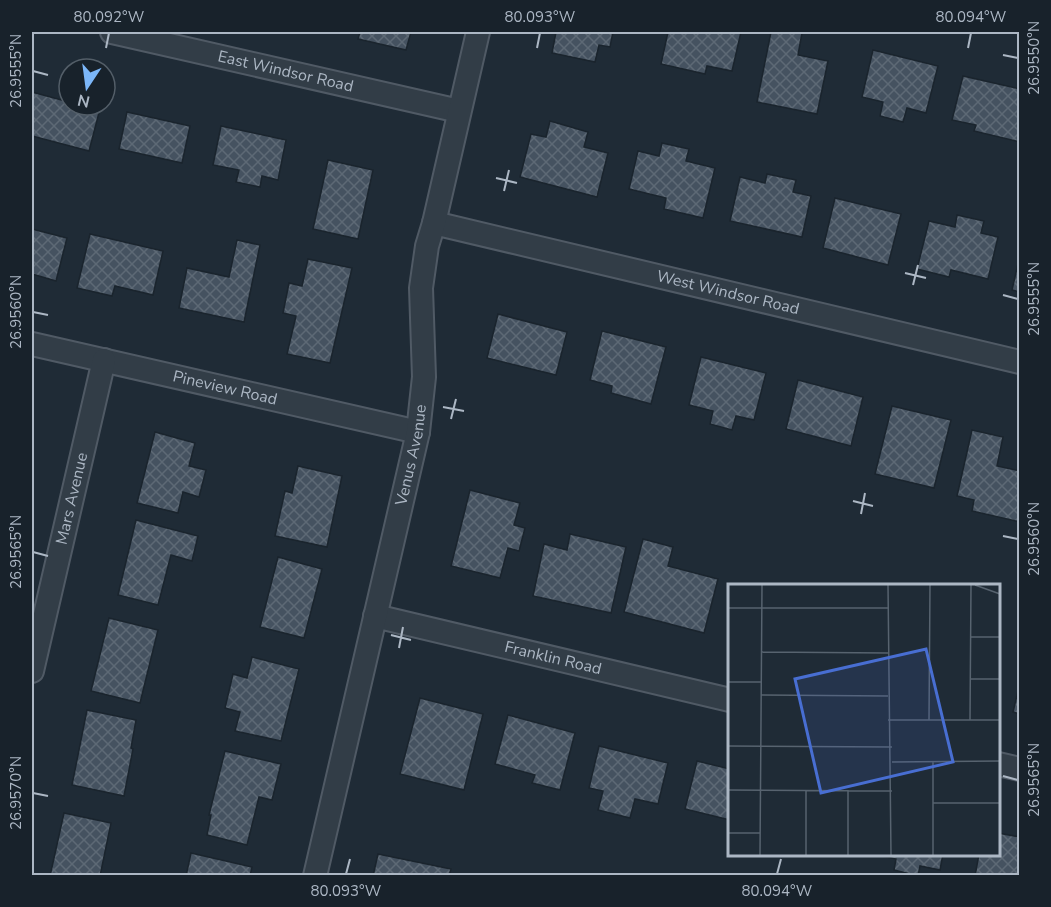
<svg xmlns="http://www.w3.org/2000/svg" width="1051" height="907" viewBox="0 0 1051 907" font-family="'Nunito Sans',sans-serif">
	<style>
		.building { fill: url(#building-cross-hatch); stroke: #1a242d; stroke-width: 1.5 }
		.lines { fill: none; stroke-linecap: round; stroke-linejoin: round }
		.minor-casing { stroke: #505a65; stroke-width: 26 }
		.minor { stroke: #323d47; stroke-width: 22 }
		.ticks { fill: none; stroke: #acb7c4; stroke-width: 2 }
		.labels { text-anchor: middle; dominant-baseline: central; stroke-width: 5; stroke-linejoin: round; paint-order: stroke }
		.street-label { font-size: 16px; fill: #acb7c4; stroke: #18222b }
		.inset-road { fill: none; stroke: #57636f; stroke-width: 1.5 }
		.view { fill: #486ed2; fill-opacity: 0.15; stroke: #486ed2; stroke-width: 3 }
		.inset-edge { fill: none; stroke: #acb7c4; stroke-width: 3 }
		.neatline { fill: none; stroke: #acb7c4; stroke-width: 2 }
		.ticks-label { font-size: 15px; text-anchor: middle; fill: #acb7c4 }
	</style>
	<defs>
		<pattern id="building-cross-hatch" width="8" height="8" patternUnits="userSpaceOnUse" patternTransform="scale(1.5)"><rect width="8" height="8" fill="#455260"/><path d="M0 0l8 8M0 8l8-8" fill="none" stroke="#5d6975"/></pattern>
	</defs>
	<rect width="100%" height="100%" fill="#1f2b36"/>
	<!-- building -->
	<g class="building">
		<polygon points="360,32 411,32 406,50 358,39"/>
		<polygon points="556,32 613,32 610,47 599,45 595,62 552,53"/>
		<polygon points="668,32 741,32 732,71 707,66 705,74 661,64"/>
		<polygon points="771,32 793,32 802,33 798,55 828,61 817,114 757,102"/>
		<polygon points="873,50 938,66 926,113 907,108 903,122 880,116 883,102 862,97"/>
		<polygon points="963,76 1020,89 1020,142 974,131 976,125 952,120"/>
		<polygon points="32,92 69,102 69,105 101,105 89,151 32,136"/>
		<polygon points="127,112 190,126 182,163 119,149"/>
		<polygon points="550,121 588,132 584,147 608,153 597,197 520,177 531,134 546,137"/>
		<polygon points="221,126 286,140 278,180 262,176 260,187 236,182 239,170 213,165"/>
		<polygon points="662,143 689,149 686,161 715,168 703,218 664,209 666,198 629,189 638,151 659,156"/>
		<polygon points="328,160 373,170 358,239 313,229"/>
		<polygon points="767,174 796,180 793,192 811,196 802,237 730,221 740,177 765,183"/>
		<polygon points="835,198 901,214 888,265 823,248"/>
		<polygon points="957,215 984,221 981,233 998,237 988,279 951,270 949,277 917,269 929,221 955,227"/>
		<polygon points="32,229 67,238 56,281 32,274"/>
		<polygon points="90,234 163,251 153,295 115,286 112,296 77,288"/>
		<polygon points="237,240 260,245 244,322 179,308 187,268 229,277"/>
		<polygon points="1020,255 1020,292 1012,290"/>
		<polygon points="308,259 352,268 330,363 287,354 296,316 283,313 289,283 302,286"/>
		<polygon points="498,314 567,332 556,375 487,358"/>
		<polygon points="602,331 666,347 651,404 611,393 612,386 590,380"/>
		<polygon points="701,357 766,373 754,420 736,416 732,430 710,424 713,411 689,405"/>
		<polygon points="798,380 863,397 851,446 786,429"/>
		<polygon points="892,406 951,420 934,488 875,474"/>
		<polygon points="972,430 1003,437 997,466 1020,471 1020,522 972,511 974,500 957,496"/>
		<polygon points="155,432 195,443 189,466 206,470 199,497 183,492 178,513 137,503"/>
		<polygon points="298,466 342,476 327,547 275,536 285,491 292,493"/>
		<polygon points="470,490 520,503 514,525 525,528 519,551 508,548 500,578 451,566"/>
		<polygon points="136,520 198,536 192,561 171,555 158,605 118,595"/>
		<polygon points="570,534 626,547 611,613 533,596 544,544 567,550"/>
		<polygon points="643,539 673,547 668,566 718,579 704,633 624,612"/>
		<polygon points="278,557 322,569 304,638 260,627"/>
		<polygon points="109,618 158,630 140,703 91,691"/>
		<polygon points="252,657 299,669 281,741 235,731 240,712 225,708 233,674 247,678"/>
		<polygon points="1020,683 1020,714 1013,712"/>
		<polygon points="420,698 483,714 464,790 400,774"/>
		<polygon points="87,710 136,720 131,748 133,749 124,796 72,785"/>
		<polygon points="508,715 575,733 560,790 532,783 535,775 495,764"/>
		<polygon points="599,746 668,763 658,804 635,799 630,818 598,810 603,791 589,788"/>
		<polygon points="225,751 281,764 272,800 259,797 247,845 207,835 211,815 209,815"/>
		<polygon points="697,761 730,769 730,820 685,809"/>
		<polygon points="64,813 111,823 100,876 50,876"/>
		<polygon points="998,833 1020,837 1020,876 975,876 979,854 998,854"/>
		<polygon points="191,853 252,867 250,876 186,876"/>
		<polygon points="378,854 451,869 449,876 373,876"/>
		<polygon points="874,854 943,854 940,870 920,866 918,876 894,870 896,859"/>
	</g>
	<g class="lines">
		<!-- minor casing -->
		<g class="minor-casing">
			<g id="minor">
				<path id="s1" d="M112,32L459,111"/>
				<path id="s2" d="M434,223L1020,362"/>
				<path id="s3" d="M32,344L418,432"/>
				<path id="s4" d="M375,616L730,700"/>
				<path id="s5" d="M32,671L104,360"/>
				<polyline points="998,764 1020,769"/>
				<path id="s6" d="M315,876L418,432L424,377L421,288L427,246L434,223L478,32"/>
			</g>
		</g>
		<!-- minor -->
		<use href="#minor" class="minor"/>
	</g>
	<!-- ticks -->
	<path class="ticks" d="M106,48L109,33M537,48L540,33M968,48L971,33M1003,55L1018,58M33,71L48,75M496,178L517,183M504,191L509,170M905,273L926,278M913,285L918,265M1003,295L1018,299M33,312L48,315M443,407L464,411M451,419L456,399M853,501L873,506M861,514L865,493M1003,536L1018,539M33,552L48,556M391,635L411,640M399,648L403,627M1003,776L1018,780M33,793L48,796M346,874L350,859M777,874L781,859"/>
	<g class="labels">
		<!-- street labels -->
		<g class="street-label">
			<text stroke="none"><textPath href="#s1" startOffset="178">East Windsor Road</textPath></text>
			<text stroke="none"><textPath href="#s2" startOffset="302">West Windsor Road</textPath></text>
			<text stroke="none"><textPath href="#s3" startOffset="198">Pineview Road</textPath></text>
			<text stroke="none"><textPath href="#s6" startOffset="432">Venus Avenue</textPath></text>
			<text stroke="none"><textPath href="#s5" startOffset="177">Mars Avenue</textPath></text>
			<text stroke="none"><textPath href="#s4" startOffset="183">Franklin Road</textPath></text>
		</g>
	</g>
	<!-- overview -->
	<g transform="translate(728 584)">
		<rect width="272" height="272" fill="#1f2b36"/>
		<path class="inset-road" d="M160,1L163,271M247,1L272,10M0,24H160M243,53H272M33,68L160,69M243,95H272M0,98H33M33,111L160,112M160,136H272M201,136L202,1M242,136L243,1M0,162L164,163M164,178L272,177M0,206L164,207M205,219H272M0,249H32M32,271L34,1M78,271V206M120,271V206M205,271V177"/>
		<path class="view" d="M198,65L225,178L93,209L67,95Z"/>
		<rect width="272" height="272" class="inset-edge"/>
	</g>
	<!-- border -->
	<rect width="1051" height="907" fill="none" stroke="#18222b" stroke-width="66"/>
	<!-- north arrow -->
	<g transform="translate(87 87) rotate(193)"><circle r="28" fill="#18222b" stroke="#535e68" stroke-width="1.5"/>
	<path d="M0-4.5L10 22L0 15L-10 22Z" fill="#7cb7f9"/>
	<text y="-9" font-size="16" font-weight="bold" text-anchor="middle" fill="#acb7c4">N</text>
	</g>
	<rect x="33" y="33" width="985" height="841" class="neatline"/>
	<g class="ticks-label">
		<text x="109" y="22">80.092°W</text>
		<text x="540" y="22">80.093°W</text>
		<text x="971" y="22">80.094°W</text>
		<text transform="translate(1034 58) rotate(-90)" y="5">26.9550°N</text>
		<text transform="translate(16 71) rotate(-90)" y="5">26.9555°N</text>
		<text transform="translate(1034 299) rotate(-90)" y="5">26.9555°N</text>
		<text transform="translate(16 312) rotate(-90)" y="5">26.9560°N</text>
		<text transform="translate(1034 539) rotate(-90)" y="5">26.9560°N</text>
		<text transform="translate(16 552) rotate(-90)" y="5">26.9565°N</text>
		<text transform="translate(1034 780) rotate(-90)" y="5">26.9565°N</text>
		<text transform="translate(16 793) rotate(-90)" y="5">26.9570°N</text>
		<text x="346" y="896">80.093°W</text>
		<text x="777" y="896">80.094°W</text>
	</g>
</svg>
